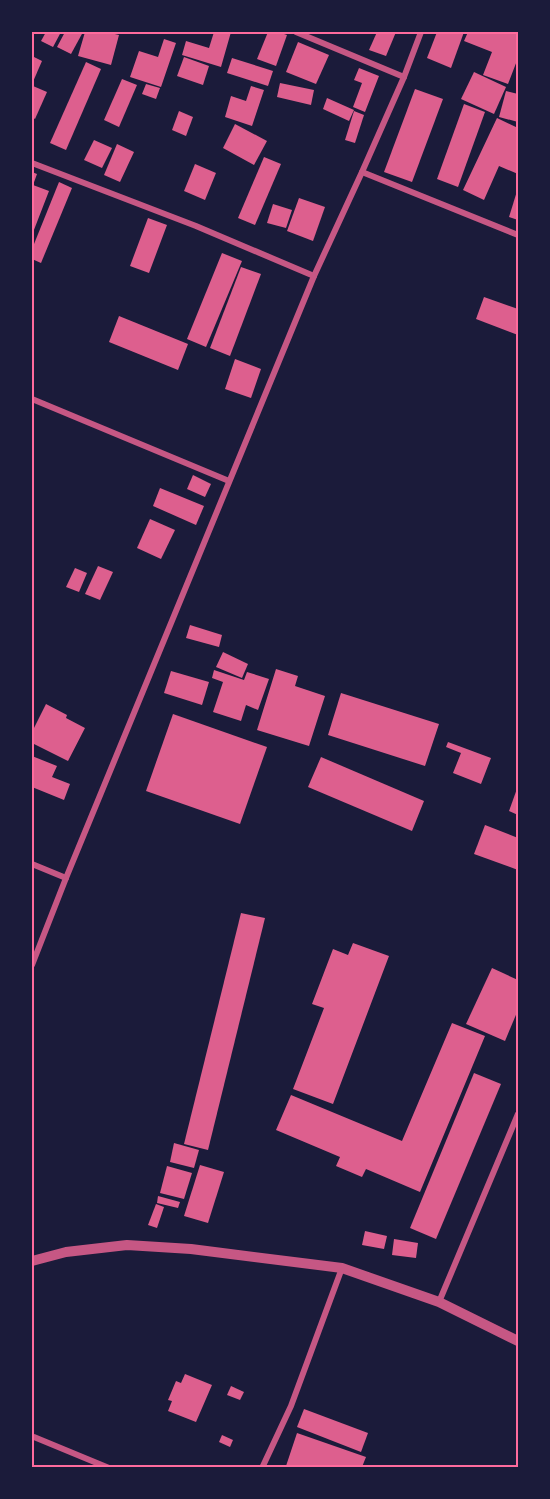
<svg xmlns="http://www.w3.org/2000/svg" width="550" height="1499" viewBox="0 0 550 1499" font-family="'Varela Round',sans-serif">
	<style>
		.building { fill: #dd5f8e }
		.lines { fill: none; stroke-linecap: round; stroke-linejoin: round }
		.minor { stroke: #c65784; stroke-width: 6 }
		.tertiary { stroke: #c65784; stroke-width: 10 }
		.neatline { fill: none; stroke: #ff6b9d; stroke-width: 2 }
	</style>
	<rect width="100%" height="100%" fill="#1b1b3a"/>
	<!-- building -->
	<g class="building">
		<polygon points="46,32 61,32 53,47 41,41"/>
		<polygon points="65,32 83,32 71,54 57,47"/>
		<polygon points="85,32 106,32 119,35 111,65 78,56"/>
		<polygon points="214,32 231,32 221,67 182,55 186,41 209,48"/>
		<polygon points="268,32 278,32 287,35 276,66 257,59"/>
		<polygon points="377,32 396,32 386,56 369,50"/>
		<polygon points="437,32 464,32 451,68 427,58"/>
		<polygon points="468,32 518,32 518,58 508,84 483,75 492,52 464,41"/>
		<polygon points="164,39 176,43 161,87 130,77 139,51 158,57"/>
		<polygon points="298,42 329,55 316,84 286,72"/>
		<polygon points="32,56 42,61 32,84"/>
		<polygon points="184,57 209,66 203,85 177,76"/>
		<polygon points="232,58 273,71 268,86 227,73"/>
		<polygon points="86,62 101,69 66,150 50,143"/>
		<polygon points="359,68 379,76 365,112 353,107 362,83 354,80"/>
		<polygon points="474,72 506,87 494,114 461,99"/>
		<polygon points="122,79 137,85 119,127 104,120"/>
		<polygon points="280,83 314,90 311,105 277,97"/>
		<polygon points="146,84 160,88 156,99 142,94"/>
		<polygon points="33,86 47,92 35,119 32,117 32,90"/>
		<polygon points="251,86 264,90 252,126 225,117 231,96 246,101"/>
		<polygon points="415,89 443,99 412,182 384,172"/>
		<polygon points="506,91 518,94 518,122 499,117"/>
		<polygon points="327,98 354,110 349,121 323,109"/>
		<polygon points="464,104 485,112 458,187 437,179"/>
		<polygon points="179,111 193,117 186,136 172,130"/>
		<polygon points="354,111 364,115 355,143 345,140"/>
		<polygon points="497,118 518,128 518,174 499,166 484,200 463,190"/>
		<polygon points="235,124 267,141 254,165 223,148"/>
		<polygon points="94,140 112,148 102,168 84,160"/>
		<polygon points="117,144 134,152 120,182 104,175"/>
		<polygon points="264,157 281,164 255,225 238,218"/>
		<polygon points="195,164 216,173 205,200 184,191"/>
		<polygon points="32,172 37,174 33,185 49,191 32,235"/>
		<polygon points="59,182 72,188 41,263 32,259 32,249"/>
		<polygon points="518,188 518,220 509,217"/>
		<polygon points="299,198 325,207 313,241 287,231"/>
		<polygon points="273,204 292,210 286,228 267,223"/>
		<polygon points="148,218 167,225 149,273 130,266"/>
		<polygon points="222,253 242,261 206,347 187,339"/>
		<polygon points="241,267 261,274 230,356 210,348"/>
		<polygon points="484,297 518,309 518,335 476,319"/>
		<polygon points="119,316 188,344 178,370 109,342"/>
		<polygon points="235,359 261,369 251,398 225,389"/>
		<polygon points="193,475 211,484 205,497 187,489"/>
		<polygon points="160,488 204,506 196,525 153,506"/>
		<polygon points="150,519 175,530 161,559 137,548"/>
		<polygon points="98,566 113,572 100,600 85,594"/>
		<polygon points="75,568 87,573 79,592 66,587"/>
		<polygon points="190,625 222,635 219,647 186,638"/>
		<polygon points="223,652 248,664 242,678 216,667"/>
		<polygon points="276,669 298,676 295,686 325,696 309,746 257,730"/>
		<polygon points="214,670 244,680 247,672 269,679 258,710 246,705 241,721 213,712 223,682 212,678"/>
		<polygon points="171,671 209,682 202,705 164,693"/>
		<polygon points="341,693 439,724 425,766 328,735"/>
		<polygon points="46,704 67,715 66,718 85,728 68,761 32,743 32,732"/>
		<polygon points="173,714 267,747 240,824 146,791"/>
		<polygon points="448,742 491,758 481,784 453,773 461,753 446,747"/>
		<polygon points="32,756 57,766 52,777 70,784 64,800 32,787"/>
		<polygon points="321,757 424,801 412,831 308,787"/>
		<polygon points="518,786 518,815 509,811"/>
		<polygon points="485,825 518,838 518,870 474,854"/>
		<polygon points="241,913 265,918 208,1150 184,1144"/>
		<polygon points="353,943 389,956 333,1104 293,1089 324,1008 312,1004 333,949 348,955"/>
		<polygon points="492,968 518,980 518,1010 505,1041 466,1024"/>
		<polygon points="452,1023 485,1036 420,1192 366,1169 362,1177 336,1166 340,1157 276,1130 291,1095 402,1141"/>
		<polygon points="474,1073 501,1084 436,1239 410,1228"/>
		<polygon points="174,1143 199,1150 194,1168 170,1162"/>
		<polygon points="200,1165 224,1172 208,1223 184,1216"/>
		<polygon points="167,1166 192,1173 184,1199 160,1193"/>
		<polygon points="158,1196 180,1202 178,1208 157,1203"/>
		<polygon points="156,1204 164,1207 157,1228 148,1225"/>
		<polygon points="365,1231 387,1236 384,1249 362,1245"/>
		<polygon points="394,1239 418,1243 416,1258 392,1255"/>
		<polygon points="185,1374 212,1385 196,1422 168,1411 172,1401 168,1400 176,1381 181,1383"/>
		<polygon points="231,1386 244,1392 240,1400 227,1395"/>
		<polygon points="304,1409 368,1433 361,1452 297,1427"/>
		<polygon points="297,1433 366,1457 362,1467 289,1467 286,1466"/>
		<polygon points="222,1435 233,1440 230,1447 219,1442"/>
	</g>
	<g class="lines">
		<!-- minor -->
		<g class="minor">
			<polyline points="296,32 404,77"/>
			<polyline points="32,163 196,226 314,276"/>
			<polyline points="362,172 518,235"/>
			<polyline points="32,399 229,481"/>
			<polyline points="32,864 66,878"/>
			<polyline points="32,965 66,878 314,276 362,172 404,77 421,32"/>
			<polyline points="439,1302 518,1114"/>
			<polyline points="34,1437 109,1468"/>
			<polyline points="262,1468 291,1406 342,1268"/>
		</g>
		<!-- tertiary -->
		<polyline class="tertiary" points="32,1261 66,1252 127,1245 191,1249 342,1268 439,1302 518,1341"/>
	</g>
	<!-- border -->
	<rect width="550" height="1499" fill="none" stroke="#1b1b3a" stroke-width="66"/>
	<rect x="33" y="33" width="484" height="1433" class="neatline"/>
</svg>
